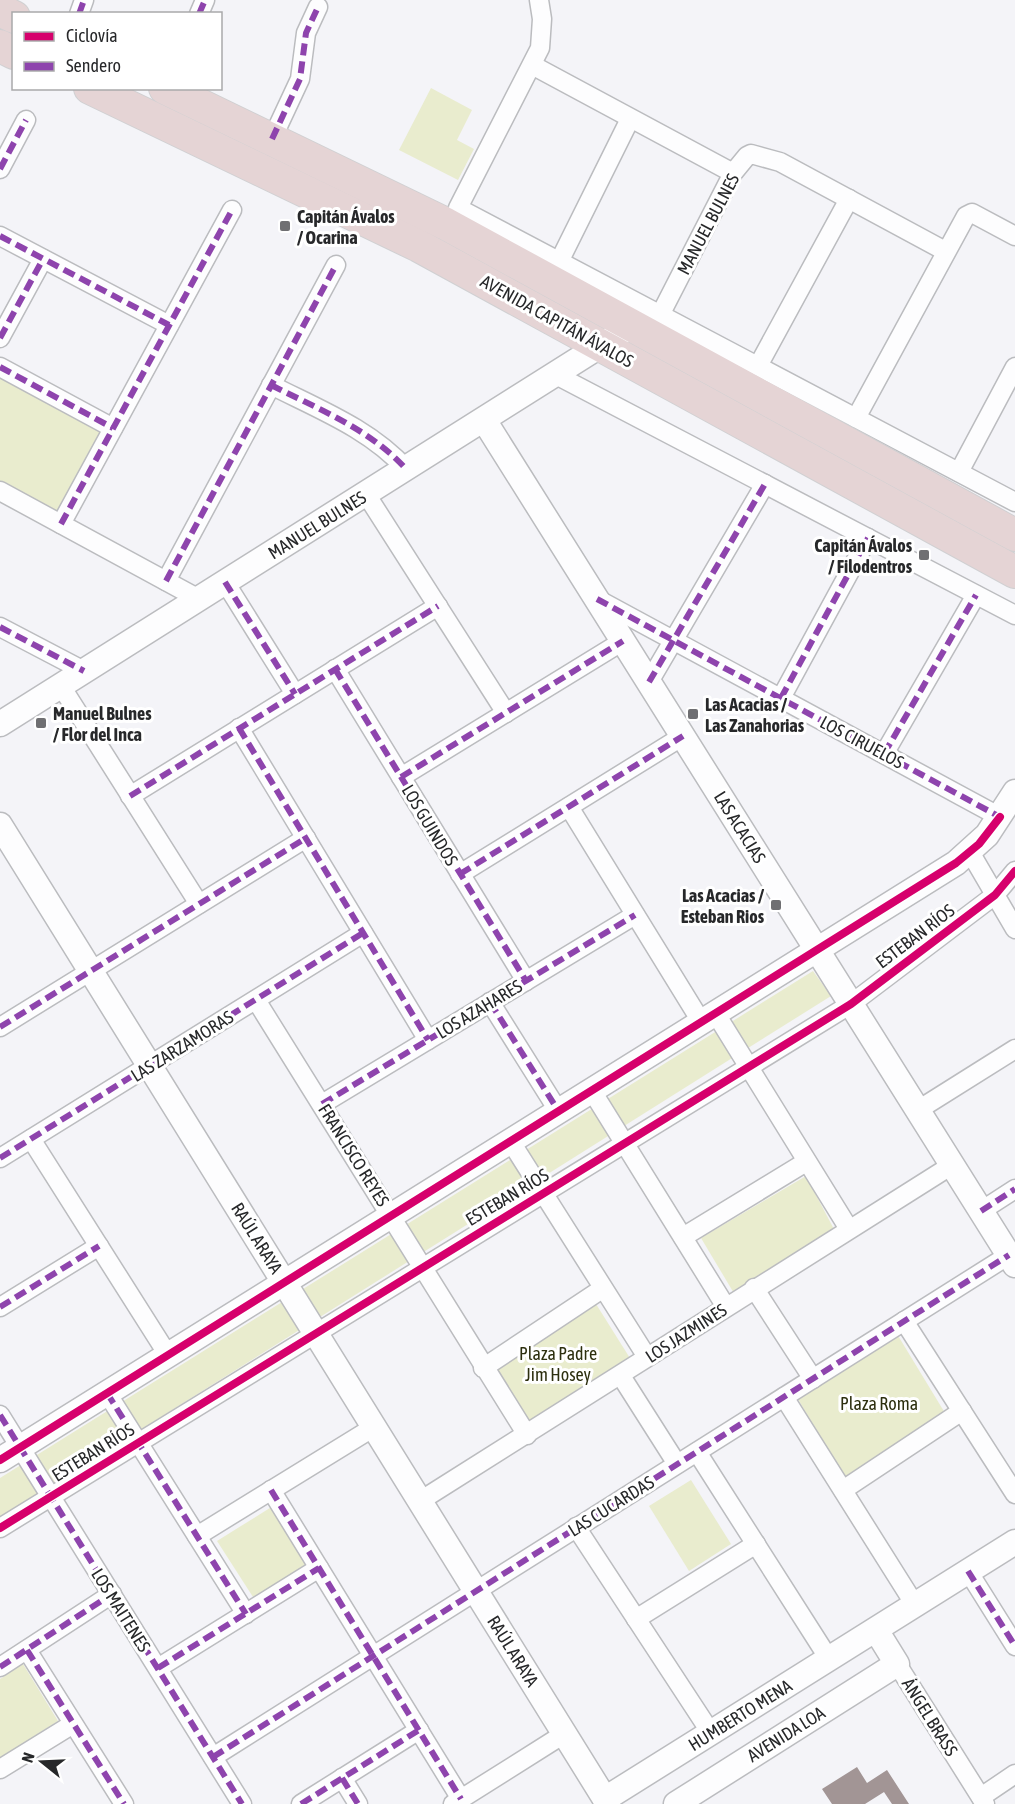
<svg xmlns="http://www.w3.org/2000/svg" width="1015" height="1804" viewBox="0 0 1015 1804" font-family="'Asap Condensed',sans-serif">
	<style>
		.green { fill: #e9ecce }
		.building { fill: #a29595 }
		.lines { fill: none; stroke-linecap: round; stroke-linejoin: round }
		.street-casing { stroke: #bbbcbf; stroke-width: 21 }
		.secondary-casing { stroke: #bbbcbf; stroke-width: 27 }
		.highway-casing { stroke: #d0d0d2; stroke-width: 34 }
		.street { stroke: #fdfdfe; stroke-width: 18 }
		.secondary { stroke: #fdfdfe; stroke-width: 24 }
		.highway { stroke: #e5d4d5; stroke-width: 32 }
		.quiet { stroke: #8e44ad; stroke-width: 6; stroke-dasharray: 12 6; stroke-linecap: butt }
		.cycleway-casing { stroke: #fff; stroke-width: 11 }
		.cycleway { stroke: #d6006c; stroke-width: 8 }
		.poi-dot { fill: #6f6f72; stroke: #fff; stroke-width: 2 }
		.labels { text-anchor: middle; dominant-baseline: central; stroke-width: 6; stroke-linejoin: round; paint-order: stroke }
		.poi-label { font-size: 18px; font-weight: bold; fill: #27282a; stroke: #fff; text-anchor: start }
		.street-label { font-size: 18px; fill: #27282a; stroke: #fff }
		.park-label { font-size: 18px; fill: #2d2f0f; stroke: #fff }
	</style>
	<rect width="100%" height="100%" fill="#f4f4f8"/>
	<!-- green -->
	<g class="green">
		<polygon points="431,88 472,110 457,140 474,149 458,180 399,150"/>
		<polygon points="0,375 101,430 55,515 0,486"/>
		<polygon points="813,971 831,996 0,1518 0,1478"/>
		<polygon points="806,1176 836,1233 735,1295 701,1238"/>
		<polygon points="591,1296 633,1363 526,1431 484,1363"/>
		<polygon points="897,1334 948,1418 844,1479 798,1399"/>
		<polygon points="691,1480 731,1544 689,1571 649,1506"/>
		<polygon points="273,1506 311,1562 253,1597 217,1541"/>
		<polygon points="23,1664 58,1721 0,1758 0,1679"/>
	</g>
	<!-- building -->
	<polygon class="building" points="857,1767 867,1783 887,1770 909,1804 892,1804 884,1792 865,1804 832,1804 822,1789"/>
	<g class="lines">
		<!-- street casing -->
		<g class="street-casing">
			<g id="street">
				<polyline points="539,0 542,19 540,48 458,208 1015,502"/>
				<polyline points="79,14 84,0"/>
				<polyline points="199,14 205,0"/>
				<polyline points="532,65 733,173"/>
				<polyline points="272,139 300,79 306,33 318,7"/>
				<polyline points="0,169 26,120"/>
				<polyline points="0,236 169,325"/>
				<polyline points="555,270 630,119"/>
				<polyline points="655,325 733,173 747,156 751,154 780,162 945,251"/>
				<polyline points="0,338 43,259"/>
				<polyline points="758,366 849,199"/>
				<polyline points="0,367 113,428"/>
				<polyline points="556,375 1015,615"/>
				<path d="M271,385C318,409 370,429 406,469"/>
				<polyline points="856,418 966,216 972,213 1015,236"/>
				<polyline points="959,472 1015,367"/>
				<polyline points="0,491 199,599"/>
				<polyline points="366,494 506,713"/>
				<polyline points="61,524 232,210"/>
				<polyline points="166,581 336,265"/>
				<polyline points="225,582 295,694"/>
				<polyline points="597,599 1000,817"/>
				<polyline points="0,627 84,671"/>
				<polyline points="335,669 526,981"/>
				<polyline points="649,682 765,484"/>
				<polyline points="61,686 199,904"/>
				<polyline points="781,698 868,538"/>
				<polyline points="239,728 428,1040"/>
				<polyline points="884,754 976,595"/>
				<polyline points="401,777 623,641"/>
				<polyline points="130,796 438,606"/>
				<polyline points="569,807 702,1023"/>
				<polyline points="970,852 1015,929"/>
				<polyline points="460,874 683,736"/>
				<polyline points="256,1000 527,1435"/>
				<polyline points="490,1002 559,1112"/>
				<polyline points="716,1014 849,1229"/>
				<polyline points="0,1027 306,838"/>
				<polyline points="592,1091 726,1307"/>
				<polyline points="322,1104 635,915"/>
				<polyline points="918,1110 1015,1049"/>
				<polyline points="31,1139 168,1355"/>
				<polyline points="511,1142 647,1357"/>
				<polyline points="0,1158 363,933"/>
				<polyline points="981,1211 1015,1189"/>
				<polyline points="683,1237 806,1162"/>
				<polyline points="754,1288 813,1379"/>
				<polyline points="0,1307 99,1246"/>
				<polyline points="904,1321 1015,1494"/>
				<polyline points="483,1368 602,1289"/>
				<polyline points="621,1376 677,1464"/>
				<polyline points="107,1393 246,1614"/>
				<polyline points="784,1397 915,1605"/>
				<polyline points="0,1415 242,1804"/>
				<polyline points="697,1452 829,1659"/>
				<polyline points="271,1490 461,1799"/>
				<polyline points="843,1490 962,1411"/>
				<polyline points="420,1501 952,1165"/>
				<polyline points="576,1527 711,1733"/>
				<polyline points="0,1528 851,1004 995,895 1015,871"/>
				<polyline points="197,1536 374,1427"/>
				<polyline points="968,1571 1015,1646"/>
				<polyline points="636,1619 756,1544"/>
				<polyline points="27,1650 124,1804"/>
				<polyline points="897,1664 985,1804"/>
				<polyline points="0,1667 112,1594"/>
				<polyline points="158,1668 319,1568"/>
				<polyline points="213,1757 1009,1255"/>
				<polyline points="0,1769 73,1724"/>
				<polyline points="342,1778 358,1804"/>
				<polyline points="981,1797 1015,1774"/>
				<polyline points="301,1804 419,1730"/>
				<polyline points="453,1804 564,1734"/>
			</g>
		</g>
		<!-- secondary casing -->
		<g class="secondary-casing">
			<g id="secondary">
				<polyline points="484,420 1015,1265"/>
				<polyline points="0,724 633,325"/>
				<polyline points="0,825 608,1804"/>
				<polyline points="0,1460 956,863 987,835 1015,792"/>
				<polyline points="605,1799 1015,1542"/>
				<polyline points="676,1804 897,1664 876,1630"/>
			</g>
		</g>
		<!-- highway casing -->
		<g class="highway-casing">
			<g id="highway">
				<polyline points="0,10 14,17"/>
				<polyline points="0,46 14,53"/>
				<polyline points="90,88 419,246 1015,572"/>
				<polyline points="165,88 446,224 1015,535"/>
			</g>
		</g>
		<!-- street -->
		<use href="#street" class="street"/>
		<!-- secondary -->
		<use href="#secondary" class="secondary"/>
		<!-- highway -->
		<use href="#highway" class="highway"/>
		<!-- quiet -->
		<g class="quiet">
			<polyline points="79,14 84,0"/>
			<polyline points="199,14 205,0"/>
			<polyline points="272,139 300,79 306,33 318,7"/>
			<polyline points="0,169 26,120"/>
			<polyline points="0,236 169,325"/>
			<polyline points="0,338 43,259"/>
			<polyline points="0,367 113,428"/>
			<path d="M271,385C318,409 370,429 406,469"/>
			<polyline points="61,524 232,210"/>
			<polyline points="166,581 336,265"/>
			<polyline points="225,582 295,694"/>
			<polyline points="597,599 1000,817"/>
			<polyline points="0,627 84,671"/>
			<polyline points="335,669 526,981"/>
			<polyline points="649,682 765,484"/>
			<polyline points="781,698 868,538"/>
			<polyline points="239,728 428,1040"/>
			<polyline points="884,754 976,595"/>
			<polyline points="401,777 623,641"/>
			<polyline points="130,796 438,606"/>
			<polyline points="460,874 683,736"/>
			<polyline points="490,1002 559,1112"/>
			<polyline points="0,1027 306,838"/>
			<polyline points="322,1104 635,915"/>
			<polyline points="0,1158 363,933"/>
			<polyline points="981,1211 1015,1189"/>
			<polyline points="0,1307 99,1246"/>
			<polyline points="107,1393 246,1614"/>
			<polyline points="0,1415 242,1804"/>
			<polyline points="271,1490 461,1799"/>
			<polyline points="968,1571 1015,1646"/>
			<polyline points="27,1650 124,1804"/>
			<polyline points="0,1667 112,1594"/>
			<polyline points="158,1668 319,1568"/>
			<polyline points="213,1757 1009,1255"/>
			<polyline points="342,1778 358,1804"/>
			<polyline points="301,1804 419,1730"/>
		</g>
		<!-- cycleway casing -->
		<g class="cycleway-casing">
			<g id="cycleway">
				<polyline points="0,1460 956,863 979,844 1000,817"/>
				<polyline points="0,1528 851,1004 995,895 1015,871"/>
			</g>
		</g>
		<!-- cycleway -->
		<use href="#cycleway" class="cycleway"/>
	</g>
	<!-- markers -->
	<g class="poi-dot">
		<rect x="279" y="220" width="12" height="12" rx="3"/>
		<rect x="918" y="549" width="12" height="12" rx="3"/>
		<rect x="687" y="708" width="12" height="12" rx="3"/>
		<rect x="35" y="717" width="12" height="12" rx="3"/>
		<rect x="770" y="899" width="12" height="12" rx="3"/>
	</g>
	<g class="labels">
		<!-- poi labels -->
		<g class="poi-label">
			<text x="297" y="216">Capitán Ávalos<tspan x="297" dy="21">/ Ocarina</tspan></text>
			<text x="912" y="545" text-anchor="end">Capitán Ávalos<tspan x="912" dy="21">/ Filodentros</tspan></text>
			<text x="705" y="704">Las Acacias /<tspan x="705" dy="21">Las Zanahorias</tspan></text>
			<text x="53" y="713">Manuel Bulnes<tspan x="53" dy="21">/ Flor del Inca</tspan></text>
			<text x="764" y="895" text-anchor="end">Las Acacias /<tspan x="764" dy="21">Esteban Rios</tspan></text>
		</g>
		<!-- street labels -->
		<g class="street-label">
			<text transform="translate(708 224) rotate(-62)">MANUEL BULNES</text>
			<text transform="translate(557 321) rotate(29)">AVENIDA CAPITÁN ÁVALOS</text>
			<text transform="translate(317 525) rotate(-32)">MANUEL BULNES</text>
			<text transform="translate(862 742) rotate(28)">LOS CIRUELOS</text>
			<text transform="translate(430 825) rotate(59)">LOS GUINDOS</text>
			<text transform="translate(740 827) rotate(58)">LAS ACACIAS</text>
			<text transform="translate(915 936) rotate(-37)">ESTEBAN RÍOS</text>
			<text transform="translate(479 1009) rotate(-31)">LOS AZAHARES</text>
			<text transform="translate(182 1046) rotate(-32)">LAS ZARZAMORAS</text>
			<text transform="translate(354 1155) rotate(58)">FRANCISCO REYES</text>
			<text transform="translate(507 1197) rotate(-31)">ESTEBAN RÍOS</text>
			<text transform="translate(257 1238) rotate(58)">RAÚL ARAYA</text>
			<text transform="translate(686 1333) rotate(-33)">LOS JAZMINES</text>
			<text transform="translate(93 1452) rotate(-32)">ESTEBAN RÍOS</text>
			<text transform="translate(611 1506) rotate(-32)">LAS CUCARDAS</text>
			<text transform="translate(121 1610) rotate(58)">LOS MAITENES</text>
			<text transform="translate(513 1651) rotate(58)">RAÚL ARAYA</text>
			<text transform="translate(740 1715) rotate(-32)">HUMBERTO MENA</text>
			<text transform="translate(930 1717) rotate(58)">ÁNGEL BRASS</text>
			<text transform="translate(786 1734) rotate(-32)">AVENIDA LOA</text>
		</g>
		<!-- park labels -->
		<g class="park-label">
			<text x="558" y="1353">Plaza Padre<tspan x="558" dy="21">Jim Hosey</tspan></text>
			<text x="879" y="1403">Plaza Roma</text>
		</g>
	</g>
	<!-- legend -->
	<rect x="12" y="12" width="210" height="78" fill="#ffffff" stroke="#a9a9aa" stroke-width="1.5"/>
	<rect x="24" y="32" width="30" height="9" fill="#d6006c" stroke="#a9a9aa" stroke-width="1.5"/>
	<text x="66" y="42" font-size="18" fill="#27282a">Ciclovía</text>
	<rect x="24" y="62" width="30" height="9" fill="#8e44ad" stroke="#a9a9aa" stroke-width="1.5"/>
	<text x="66" y="72" font-size="18" fill="#27282a">Sendero</text>
	<!-- north arrow -->
	<g transform="translate(42 1762) rotate(288)" stroke="#ffffff" stroke-width="4.5" paint-order="stroke">
	<path d="M0-4.5L10 22L0 15L-10 22Z" fill="#27282a"/>
	<text y="-9" font-size="16" font-weight="bold" text-anchor="middle" fill="#27282a">N</text>
	</g>
</svg>
